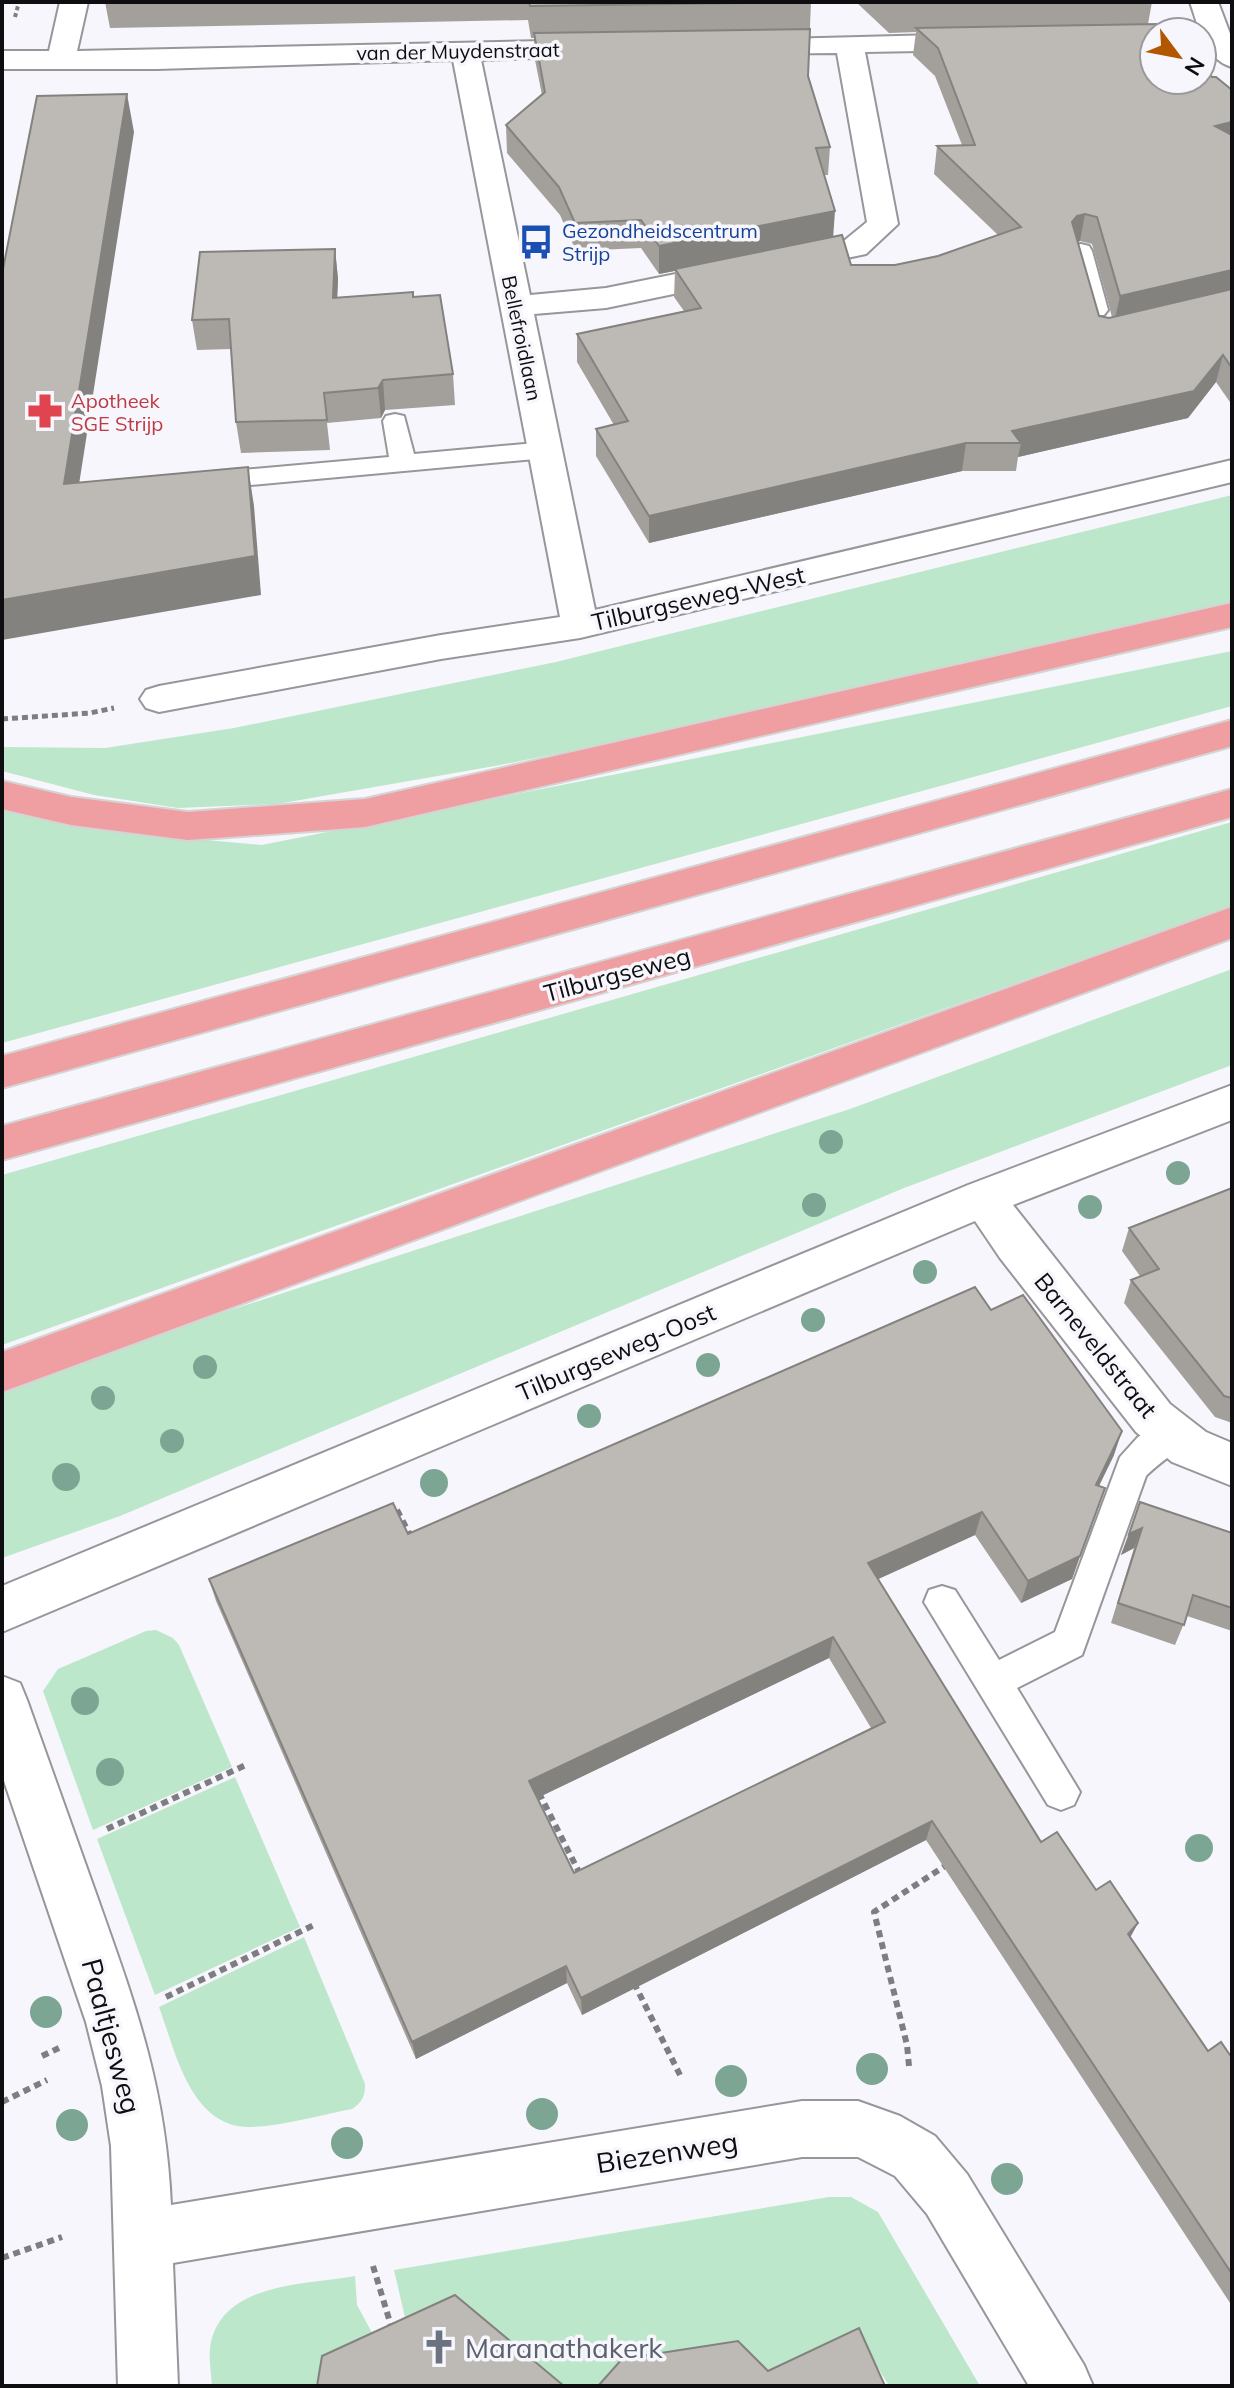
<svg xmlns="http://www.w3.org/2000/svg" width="1234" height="2388" viewBox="0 0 1234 2388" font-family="Mulish,sans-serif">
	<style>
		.green { fill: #bde7cb }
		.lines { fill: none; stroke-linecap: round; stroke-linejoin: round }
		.service-casing { stroke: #96969b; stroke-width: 4 }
		.minor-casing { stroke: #96969b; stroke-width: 4 }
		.trunk-casing { stroke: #d4d4d4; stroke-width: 4 }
		.path-far2 { stroke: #7e7e82; stroke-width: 4; stroke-dasharray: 4 3; stroke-linecap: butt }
		.path-far1 { stroke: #7e7e82; stroke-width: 5; stroke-dasharray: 6 4; stroke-linecap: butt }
		.path { stroke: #7e7e82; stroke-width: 6; stroke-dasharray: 7 5; stroke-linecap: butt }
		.service { fill: #fff; fill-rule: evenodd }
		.minor { fill: #fff; fill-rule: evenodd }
		.trunk { fill: #ef9fa2; fill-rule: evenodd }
		.tree { fill: #7ca693 }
		.wall { fill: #a3a09c; fill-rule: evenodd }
		.shaded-wall { fill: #84827f }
		.building { fill: #bdbab5; stroke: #84827f; stroke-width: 2; fill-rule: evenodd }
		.labels { text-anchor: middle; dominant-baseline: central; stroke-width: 7; stroke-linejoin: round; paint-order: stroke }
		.far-street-label { font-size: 20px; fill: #0e0e10; stroke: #f6f6fc }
		.far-transit-label { font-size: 20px; fill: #164399; stroke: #f6f6fc; text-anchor: start }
		.far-health-label { font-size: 20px; fill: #be3a42; stroke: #f6f6fc; text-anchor: start }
		.street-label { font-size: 24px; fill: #0e0e10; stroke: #f6f6fc }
		.near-street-label { font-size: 28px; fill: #0e0e10; stroke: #f6f6fc }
		.near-worship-label { font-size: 28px; fill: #5b616d; stroke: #f6f6fc; text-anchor: start }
	</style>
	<rect width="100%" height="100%" fill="#f6f6fc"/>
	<!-- green -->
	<g class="green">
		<polygon points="1232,495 1232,619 495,766 277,804 178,808 94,795 2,771 2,747 105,748 234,728 556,662"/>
		<polygon points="1232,651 1232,706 2,1043 2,810 95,830 262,845"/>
		<polygon points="1232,822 1232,906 2,1345 2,1175"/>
		<polygon points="1232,969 1232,1065 904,1188 120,1516 2,1558 2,1387 58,1366 850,1109"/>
		<polygon points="156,1630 173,1638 179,1645 232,1767 93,1830 43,1691 58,1669 146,1631"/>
		<polygon points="235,1777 300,1927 155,1995 97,1839"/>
		<path d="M304,1937L365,2084C365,2097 362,2102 352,2109C320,2115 280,2127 248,2127C190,2126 175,2050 159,2007Z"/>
		<polygon points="829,2197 851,2197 878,2212 980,2386 889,2386 866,2348 755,2386 545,2386 407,2326 394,2270"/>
		<path d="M355,2276L357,2305L377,2342L330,2386H212C211,2372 208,2355 211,2342C225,2282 306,2285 355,2276Z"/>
	</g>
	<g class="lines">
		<!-- service casing -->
		<g class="service-casing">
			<g id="service">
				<polygon points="1081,244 1089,246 1092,251 1108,310 1104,315 1088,315 1084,310 1070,251 1073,246"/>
				<polygon points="395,414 404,416 414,454 546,442 555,445 558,450 555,455 546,458 208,489 199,487 196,481 199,475 208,473 389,457 383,421 386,416"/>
				<path d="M1171,1420L1183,1424L1188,1435C1181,1451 1159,1462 1146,1476L1082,1655L1017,1688L1080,1792L1074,1805L1061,1810L1048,1805L924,1602L929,1590L942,1586L955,1590L999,1660L1055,1632L1120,1457L1138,1437Z"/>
			</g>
		</g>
		<!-- minor casing -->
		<g class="minor-casing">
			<g id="minor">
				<polygon points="60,2 88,2 77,51 596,40 606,42 610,48 606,54 596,56 481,60 530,295 606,288 845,240 867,222 837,53 748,54 738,52 734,46 738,40 976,34 986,36 990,42 986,48 976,50 865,52 898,224 866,254 606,308 534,314 595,610 1232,460 1232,482 580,638 441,659 159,712 146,708 140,699 146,690 159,686 441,635 560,617 453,60 157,69 2,69 2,51 49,51"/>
				<path d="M1190,2H1218L1232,39V67C1205,60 1198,25 1190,2Z"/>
				<polygon points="1232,1085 1232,1120 1013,1205 1170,1404 1206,1432 1232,1443 1232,1486 1172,1462 1136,1432 1000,1258 975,1221 2,1632 2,1586 968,1185"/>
				<path d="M2,1676L20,1683L27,1700C51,1767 75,1835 99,1902C137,2009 166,2090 171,2205L802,2101H858L900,2116L935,2136L967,2174L1084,2365L1093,2386H1029L927,2214L895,2176L858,2157H802L173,2263L178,2386H118L111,2146L102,2086L86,2022L2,1775Z"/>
			</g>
		</g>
		<!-- trunk casing -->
		<g class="trunk-casing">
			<g id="trunk">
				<polygon points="1232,603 1232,627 365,827 188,840 71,825 2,809 2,781 71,797 188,812 365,799"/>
				<polygon points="1232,720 1232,746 2,1088 2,1056"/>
				<polygon points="1232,789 1232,817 2,1160 2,1126"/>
				<polygon points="1232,907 1232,938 2,1392 2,1352"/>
			</g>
		</g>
		<!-- path-far2 -->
		<polyline class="path-far2" points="15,17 19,2"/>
		<!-- path-far1 -->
		<polyline class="path-far1" points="2,719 90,713 114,708"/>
		<!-- path -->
		<g class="path">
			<polyline points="397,1510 411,1537"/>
			<polyline points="539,1793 580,1874"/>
			<polyline points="107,1829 248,1764"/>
			<polyline points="634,1983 680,2075"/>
			<polyline points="166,1997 316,1924"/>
			<polyline points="42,2056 59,2048"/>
			<polyline points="909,2066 907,2045 874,1912 948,1864"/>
			<polyline points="2,2102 47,2080"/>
			<polyline points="2,2258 62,2237"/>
			<polyline points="373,2266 392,2329"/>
		</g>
		<!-- service -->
		<use href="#service" class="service"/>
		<!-- minor -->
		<use href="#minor" class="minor"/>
		<!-- trunk -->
		<use href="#trunk" class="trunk"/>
	</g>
	<!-- trees -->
	<g class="tree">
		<circle cx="831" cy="1142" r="12"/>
		<circle cx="1178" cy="1173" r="12"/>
		<circle cx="814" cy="1205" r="12"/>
		<circle cx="1090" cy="1207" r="12"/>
		<circle cx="925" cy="1272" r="12"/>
		<circle cx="813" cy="1320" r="12"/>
		<circle cx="708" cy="1365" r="12"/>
		<circle cx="205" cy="1367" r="12"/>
		<circle cx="103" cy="1398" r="12"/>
		<circle cx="589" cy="1416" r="12"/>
		<circle cx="172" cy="1441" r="12"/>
		<circle cx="66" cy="1477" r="14"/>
		<circle cx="434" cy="1483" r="14"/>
		<circle cx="85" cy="1701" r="14"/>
		<circle cx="110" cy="1772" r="14"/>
		<circle cx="1199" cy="1848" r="14"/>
		<circle cx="46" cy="2012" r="16"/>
		<circle cx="872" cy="2069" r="16"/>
		<circle cx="731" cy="2081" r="16"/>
		<circle cx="542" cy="2114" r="16"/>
		<circle cx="72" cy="2125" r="16"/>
		<circle cx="347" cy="2143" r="16"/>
		<circle cx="1007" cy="2179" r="16"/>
	</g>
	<!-- wall -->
	<g class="wall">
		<path d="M105,2H811L808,76L830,147L828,175H824L833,237L851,265H895L938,256L998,235L934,174L937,146L962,145L935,76L913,55L916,32L889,33L856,2H1152L1148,24L1154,32L1212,77L1232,90V405L1216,382L1188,418L1018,457L1016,471H962L649,543L596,456V429L614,425L577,362V334L684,311L674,297L675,271L659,274L641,248L576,251L560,215L507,153L506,125L542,95L535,60L534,38H531L528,20L110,28ZM1080,241L1092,244L1112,317L1109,318L1099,316L1078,242Z"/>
		<polygon points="335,249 338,279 337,297 413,297 453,374 455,405 385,410 381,418 327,423 330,450 241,453 236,422 231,349 197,350 192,320"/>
		<polygon points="1232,1188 1232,1423 1215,1417 1124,1303 1131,1280 1140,1276 1122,1251 1129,1228"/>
		<path d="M991,1310L1114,1455L1099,1486L1072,1579L1021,1603L975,1535L878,1579L1041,1842L1096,1890L1138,1923L1130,1938L1208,2051L1232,2058V2306L926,1840L582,2015L567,1983L416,2059L216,1601L209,1579L408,1534ZM829,1658L871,1728L574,1873L537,1798Z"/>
		<polygon points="1140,1502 1232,1533 1232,1631 1187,1616 1175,1645 1111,1623 1134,1548 1121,1555"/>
	</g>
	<!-- shaded-wall -->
	<g class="shaded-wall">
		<polygon points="127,94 134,132 73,523 64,484"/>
		<polygon points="1232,122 1232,148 1215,126"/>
		<polygon points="835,211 833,239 659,274 659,246"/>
		<polygon points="1085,214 1080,241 1072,243 1072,222 1077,216"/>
		<polygon points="335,249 338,279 336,328 333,298"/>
		<polygon points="1232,270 1232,296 1114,323 1120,296"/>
		<polygon points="1223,355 1216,382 1188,418 1018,457 1021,443 1012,431"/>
		<polygon points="383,380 385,410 381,418 378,388"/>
		<polygon points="966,443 962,471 649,543 649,516"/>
		<polygon points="248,467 254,506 261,595 2,640 2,600"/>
		<polygon points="1122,1431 1114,1455 1088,1508 1096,1485"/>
		<polygon points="1105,1488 1072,1579 1021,1603 1028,1581"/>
		<polygon points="982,1512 975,1535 863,1586 868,1563"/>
		<polygon points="1142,1528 1134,1548 1121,1555 1129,1534"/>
		<polygon points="833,1637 829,1658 531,1801 529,1781"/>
		<polygon points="932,1821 926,1840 582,2015 581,1998"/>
		<polygon points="1138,1923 1128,1941 1128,1934"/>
		<polygon points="566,1966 567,1983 416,2059 412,2042"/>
	</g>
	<!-- building -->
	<g class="building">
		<polygon points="529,2 811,2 530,6"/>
		<polygon points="1159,24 1162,32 1154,32 1154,80 1202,80 1202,66 1208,71 1212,77 1216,77 1232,90 1232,122 1215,126 1232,135 1232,270 1120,296 1097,217 1085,214 1077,216 1072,222 1099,316 1109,318 1232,289 1232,368 1223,355 1194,391 1012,431 1021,443 966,443 649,516 596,429 628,421 577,334 701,308 675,269 842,235 851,265 895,265 938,256 1021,227 937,146 975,145 938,48 916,28"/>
		<polygon points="810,29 808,76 830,147 816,148 835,211 659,246 641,220 575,223 559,187 506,125 545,92 534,33"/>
		<polygon points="127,94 64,484 248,467 255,556 2,600 2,274 37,96"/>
		<polygon points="335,249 333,298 413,292 413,297 440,295 453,374 383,380 378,388 324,393 327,420 236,422 229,319 192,320 200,252"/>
		<polygon points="1232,1188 1232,1398 1224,1396 1131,1280 1159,1269 1129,1228"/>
		<path d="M975,1287L991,1310L1023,1295L1122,1431L1096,1485L1105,1488L1080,1556L1028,1581L982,1512L868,1563L1041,1842L1057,1832L1096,1890L1110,1881L1138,1923L1128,1934L1208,2051L1221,2042L1232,2058V2274L932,1821L581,1998L566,1966L412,2042L209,1579L393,1503L408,1534ZM833,1637L885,1722L574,1873L529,1781Z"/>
		<polygon points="1140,1502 1232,1533 1232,1608 1193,1595 1184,1625 1118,1603 1142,1528 1129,1534"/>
		<polygon points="455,2295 564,2386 317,2386 322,2356"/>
		<polygon points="859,2328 885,2386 598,2386 622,2359 738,2341 768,2371"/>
	</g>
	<!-- icons -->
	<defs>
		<g id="bus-bare" transform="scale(2.76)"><path d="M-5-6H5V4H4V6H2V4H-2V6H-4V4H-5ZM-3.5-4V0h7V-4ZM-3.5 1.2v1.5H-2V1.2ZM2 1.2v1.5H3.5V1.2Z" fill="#1a4fb4" stroke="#f6f6fc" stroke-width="2.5" paint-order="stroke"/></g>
		<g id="pharmacy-bare" transform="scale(2.76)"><path d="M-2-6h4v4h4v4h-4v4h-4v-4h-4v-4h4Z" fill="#e0444e" stroke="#f6f6fc" stroke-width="2.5" paint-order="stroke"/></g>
		<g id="church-bare" transform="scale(2.76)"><path d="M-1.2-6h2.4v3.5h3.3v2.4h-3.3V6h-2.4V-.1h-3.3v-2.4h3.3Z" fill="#6b7280" stroke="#f6f6fc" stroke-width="2.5" paint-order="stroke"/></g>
	</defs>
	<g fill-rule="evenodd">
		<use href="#bus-bare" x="536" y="242"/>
		<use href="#pharmacy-bare" x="45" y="411"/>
		<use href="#church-bare" x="439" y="2347"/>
	</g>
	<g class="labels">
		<!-- far-street labels -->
		<g class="far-street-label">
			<text transform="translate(458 51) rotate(-1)">van der Muydenstraat</text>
			<text transform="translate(522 338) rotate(78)">Bellefroidlaan</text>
		</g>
		<!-- far-transit labels -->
		<g class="far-transit-label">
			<text x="562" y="230">Gezondheidscentrum<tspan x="562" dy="23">Strijp</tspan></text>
		</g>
		<!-- far-health labels -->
		<g class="far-health-label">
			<text x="71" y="400">Apotheek<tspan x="71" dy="23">SGE Strijp</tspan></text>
		</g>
		<!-- street labels -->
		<g class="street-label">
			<text transform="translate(698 598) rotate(-13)">Tilburgseweg-West</text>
			<text transform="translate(617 974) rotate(-15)">Tilburgseweg</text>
			<text transform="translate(1096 1345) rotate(51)">Barneveldstraat</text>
			<text transform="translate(616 1352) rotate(-23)">Tilburgseweg-Oost</text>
		</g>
		<!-- near-street labels -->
		<g class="near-street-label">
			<text transform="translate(112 2036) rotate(75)">Paaltjesweg</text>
			<text transform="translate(667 2152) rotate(-9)">Biezenweg</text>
		</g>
		<!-- near-worship labels -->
		<g class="near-worship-label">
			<text x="465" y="2347">Maranathakerk</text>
		</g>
	</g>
	<!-- border -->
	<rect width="1234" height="2388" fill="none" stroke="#0e0e10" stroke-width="8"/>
	<!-- north arrow -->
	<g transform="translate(1178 56) rotate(122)"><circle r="38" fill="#f6f6fc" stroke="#99999e" stroke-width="2"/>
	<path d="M0-6L14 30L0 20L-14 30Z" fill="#b35600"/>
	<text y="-12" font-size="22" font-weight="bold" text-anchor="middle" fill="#0e0e10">N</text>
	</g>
</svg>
